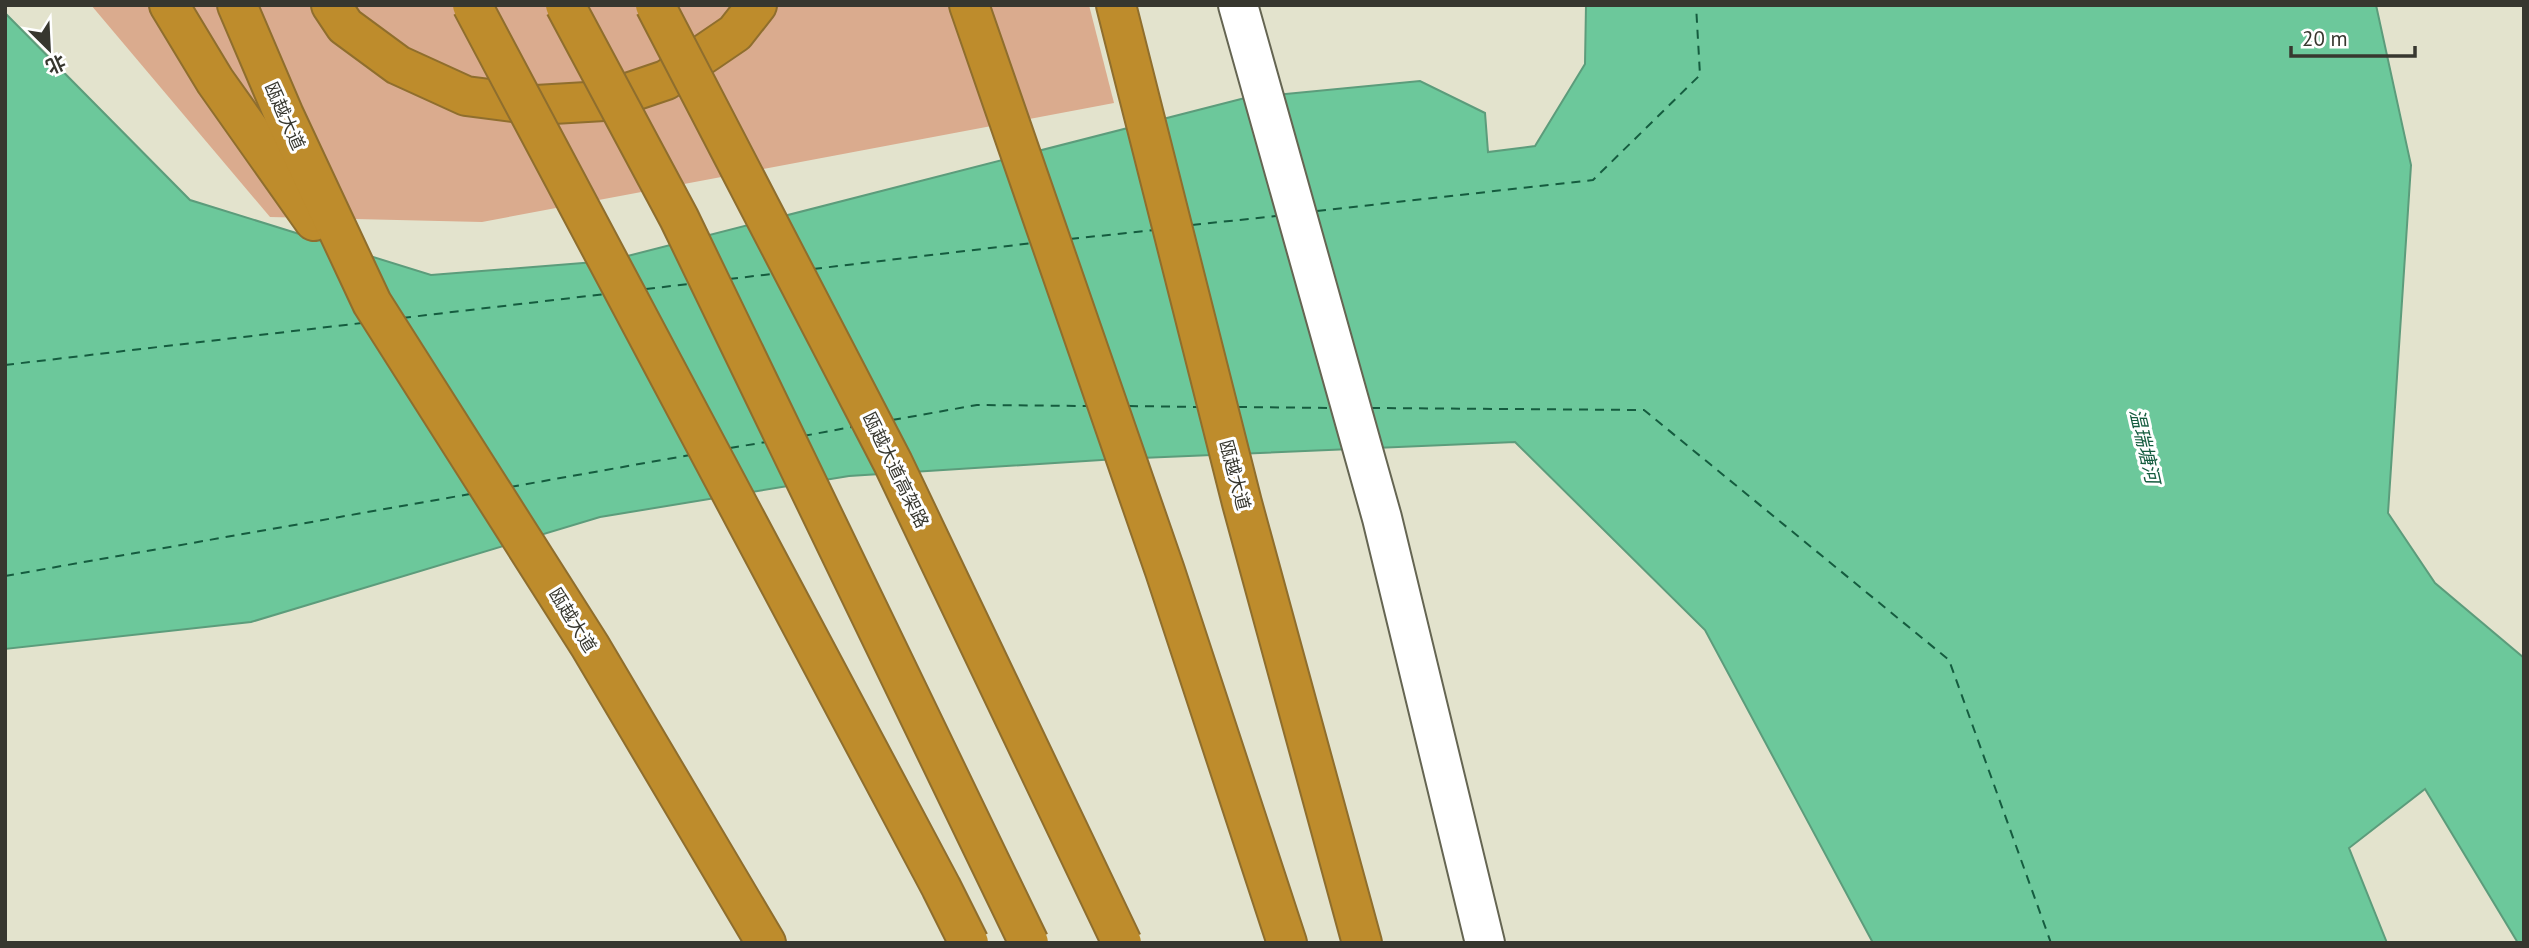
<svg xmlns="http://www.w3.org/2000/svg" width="2529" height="948" viewBox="0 0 2529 948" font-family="'PT Sans','Noto Sans SC',sans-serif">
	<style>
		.green { fill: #daab8e }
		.water { fill: #6cc89b; stroke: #5c9c7b; stroke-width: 2 }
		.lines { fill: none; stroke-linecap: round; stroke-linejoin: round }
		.ferry { stroke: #155c3f; stroke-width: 2; stroke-dasharray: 9 7; stroke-linecap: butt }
		.minor-casing { stroke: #656552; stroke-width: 42 }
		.highway-casing { stroke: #8f6e2d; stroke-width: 42 }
		.minor { stroke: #fff; stroke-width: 38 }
		.highway { stroke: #be8c2c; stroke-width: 38 }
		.highway-bridge-casing { stroke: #8f6e2d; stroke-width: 42; stroke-linecap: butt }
		.highway-bridge { stroke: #be8c2c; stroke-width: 38 }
		.labels { text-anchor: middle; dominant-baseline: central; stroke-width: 6; stroke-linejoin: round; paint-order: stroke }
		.street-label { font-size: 18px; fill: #37372f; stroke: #fff }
		.water-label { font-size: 19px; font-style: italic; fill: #155c3f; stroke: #fff }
	</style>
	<rect width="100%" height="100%" fill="#e3e3cd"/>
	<!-- green -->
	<polygon class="green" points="91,5 1089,5 1114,103 482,222 270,217"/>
	<!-- water -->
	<polygon class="water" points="1586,5 2376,5 2411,165 2388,513 2435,583 2524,658 2524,943 2518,943 2425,789 2349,848 2387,943 1873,943 1705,630 1515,442 1117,459 849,476 600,517 251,622 5,649 5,13 190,200 431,275 608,261 1245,98 1420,81 1485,113 1488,152 1535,146 1585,64"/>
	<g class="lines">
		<!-- ferry -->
		<g class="ferry">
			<polyline points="1317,211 1593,180 1700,75 1696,5"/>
			<polyline points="1192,225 1276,216"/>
			<polyline points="1070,239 1155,230"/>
			<polyline points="813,269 1033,243"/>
			<polyline points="729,279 772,274"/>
			<polyline points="646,289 689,284"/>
			<polyline points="402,318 605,294"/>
			<polyline points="5,365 362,323"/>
			<polyline points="1129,406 1197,407"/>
			<polyline points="1238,407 1330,408"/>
			<polyline points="1371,408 1644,410 1949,660 2051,943"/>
			<polyline points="892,420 977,405 1089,406"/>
			<polyline points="803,436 852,427"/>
			<polyline points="730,448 766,442"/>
			<polyline points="510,487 690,455"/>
			<polyline points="5,576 470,494"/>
		</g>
		<!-- minor casing -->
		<g class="minor-casing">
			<polyline id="minor" points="1238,5 1382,518 1485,943"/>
		</g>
		<!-- highway casing -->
		<g class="highway-casing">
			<g id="highway">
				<polyline points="169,5 215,81 314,221"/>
				<polyline points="237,5 284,115 372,303 590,646 766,943"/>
				<polyline points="331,5 345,26 398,65 466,96 536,105 604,101 666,80 735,33 757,5"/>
				<polyline points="969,5 1165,571 1287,943"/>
				<polyline points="1116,5 1242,503 1362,943"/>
			</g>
		</g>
		<!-- minor -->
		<use href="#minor" class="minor"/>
		<!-- highway -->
		<use href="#highway" class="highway"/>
		<!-- highway-bridge casing -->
		<g class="highway-bridge-casing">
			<g id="highway-bridge">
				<polyline points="472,5 941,887 969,943"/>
				<polyline points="565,5 679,218 1029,943"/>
				<polyline points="655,5 893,463 1122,943"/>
			</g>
		</g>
		<!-- highway-bridge -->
		<use href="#highway-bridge" class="highway-bridge"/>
	</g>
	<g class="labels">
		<!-- street labels -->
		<g class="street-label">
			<text transform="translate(285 116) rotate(66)">瓯越大道</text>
			<text transform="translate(896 470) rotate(64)">瓯越大道高架路</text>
			<text transform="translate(1235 475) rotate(75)">瓯越大道</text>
			<text transform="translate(573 620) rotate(58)">瓯越大道</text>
		</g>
		<!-- water labels -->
		<g class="water-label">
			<text transform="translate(2145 446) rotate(77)">温瑞塘河</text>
		</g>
	</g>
	<!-- border -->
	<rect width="2529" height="948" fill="none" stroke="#37372f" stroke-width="14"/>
	<!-- north arrow -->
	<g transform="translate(49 49) rotate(156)" stroke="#ffffff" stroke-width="5" paint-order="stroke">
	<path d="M0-5L12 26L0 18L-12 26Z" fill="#37372f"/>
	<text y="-10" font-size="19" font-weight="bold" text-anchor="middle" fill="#37372f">北</text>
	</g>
	<!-- scale -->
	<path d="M2291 46v10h124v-10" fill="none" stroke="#37372f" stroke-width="3.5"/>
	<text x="2302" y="46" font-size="21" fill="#37372f" stroke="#ffffff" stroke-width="5" paint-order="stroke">20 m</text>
</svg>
